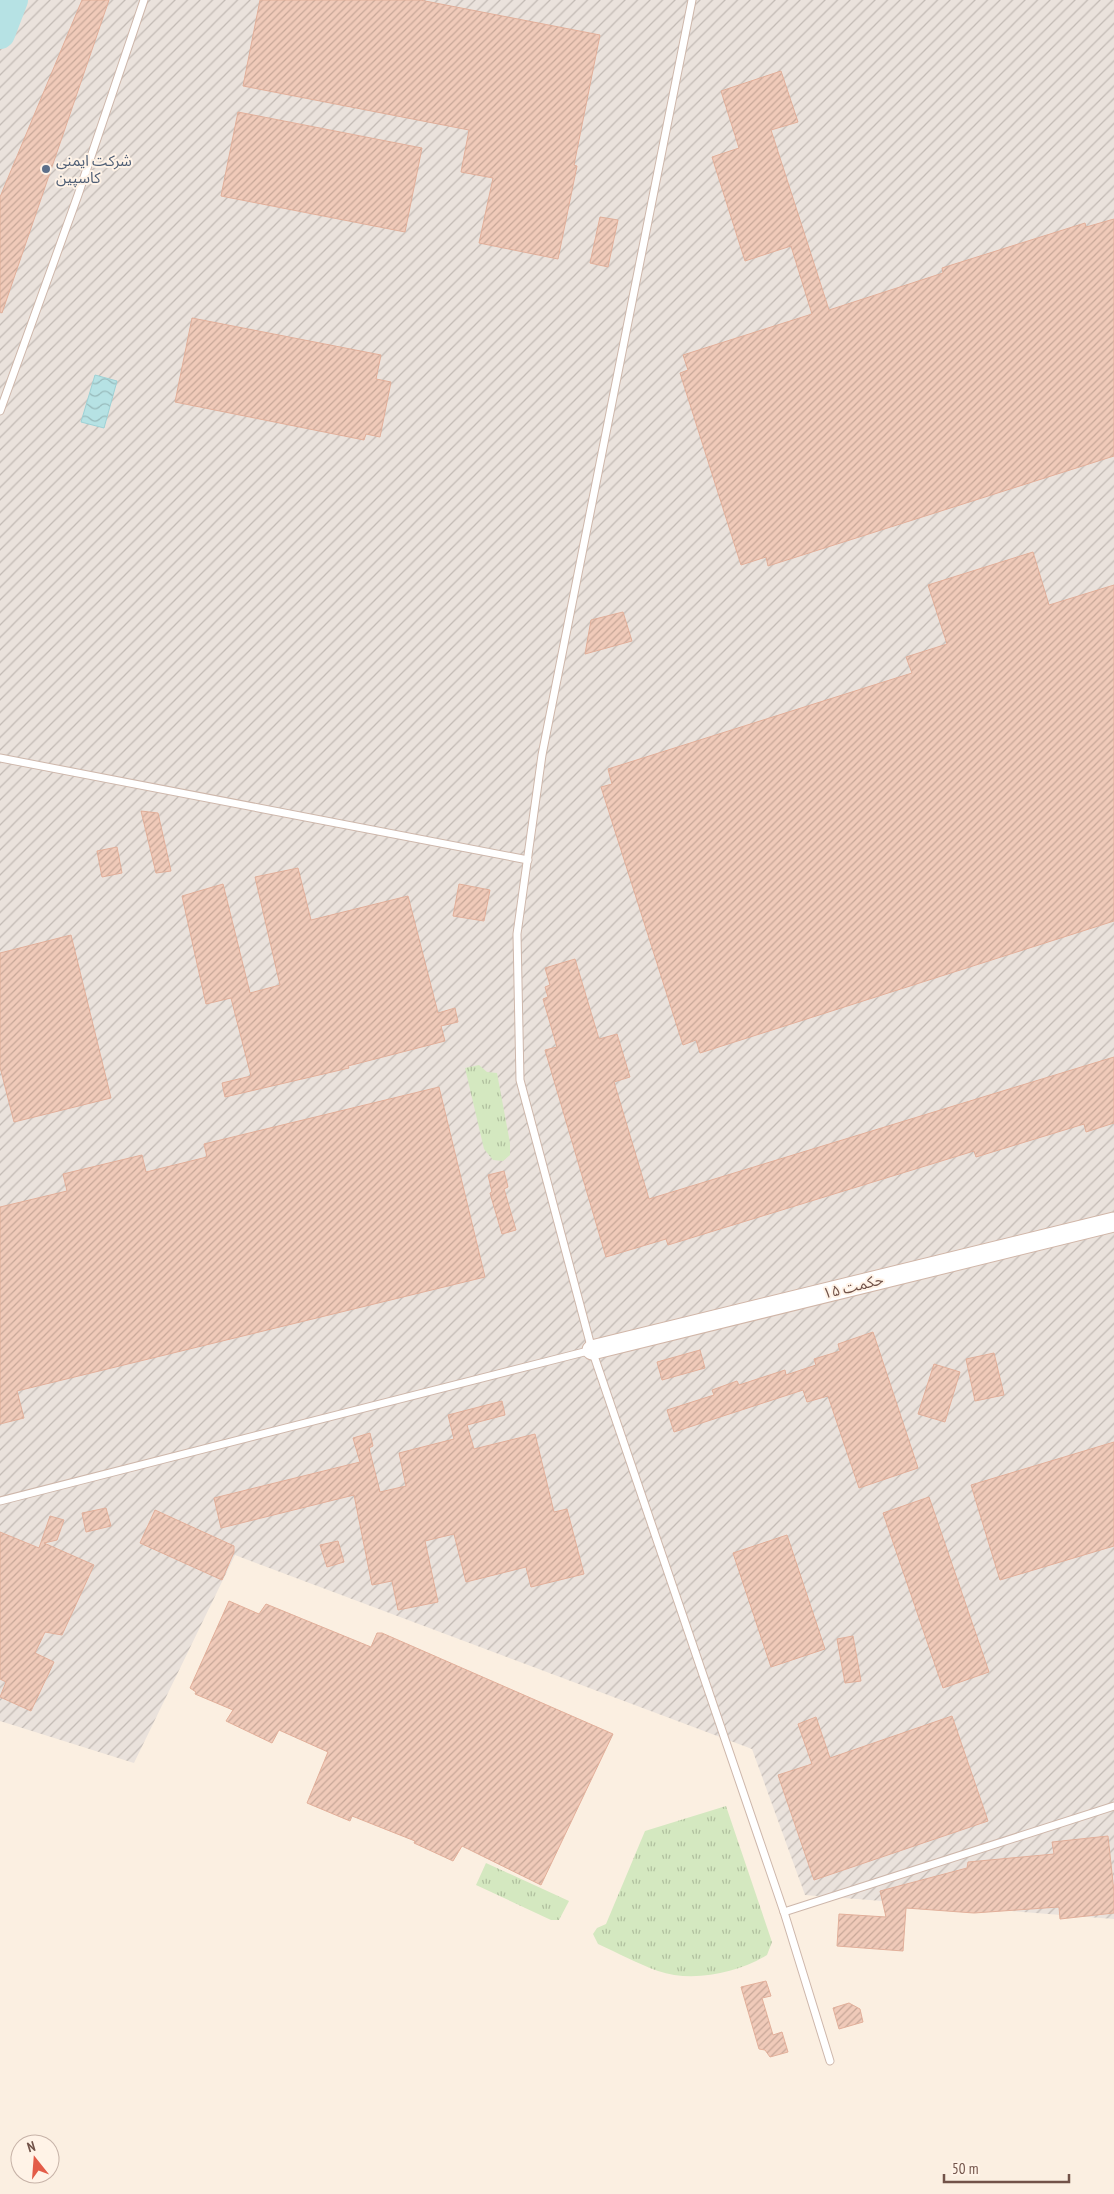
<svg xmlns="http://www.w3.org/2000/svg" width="1114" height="2194" viewBox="0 0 1114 2194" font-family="'PT Sans Narrow','Noto Sans Arabic',sans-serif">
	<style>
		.industrial { fill: url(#industrial-furrows) }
		.grass { fill: url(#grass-tufts) }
		.water { fill: url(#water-waves); stroke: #9dd2d6 }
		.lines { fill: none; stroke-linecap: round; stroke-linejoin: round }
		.river { stroke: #b6e2e4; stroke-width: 30 }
		.building { fill: url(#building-hatch); stroke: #e2af9a }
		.lane-casing { stroke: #ceb7ab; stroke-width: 9 }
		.secondary-casing { stroke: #d1b6a8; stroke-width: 21 }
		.lane { stroke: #fff; stroke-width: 7 }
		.secondary { stroke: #fff; stroke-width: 19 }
		.service-dot { fill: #5c6f8a; stroke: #fff3e7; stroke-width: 2 }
		.labels { text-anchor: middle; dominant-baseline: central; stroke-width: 4; stroke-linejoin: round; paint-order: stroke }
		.service-label { font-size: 15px; fill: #4e5e75; stroke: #fff3e7; text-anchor: start }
		.street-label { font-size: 15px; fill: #725349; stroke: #fff3e7 }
	</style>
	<defs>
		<pattern id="industrial-furrows" width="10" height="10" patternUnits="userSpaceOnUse" patternTransform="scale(1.25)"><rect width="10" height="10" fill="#eae2dc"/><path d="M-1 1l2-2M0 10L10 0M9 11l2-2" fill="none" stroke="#c2bab4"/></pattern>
		<pattern id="grass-tufts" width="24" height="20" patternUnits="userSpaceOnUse" patternTransform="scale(1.25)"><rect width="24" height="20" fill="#d4e8c0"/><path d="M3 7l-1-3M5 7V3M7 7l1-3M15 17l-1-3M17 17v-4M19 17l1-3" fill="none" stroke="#b0bf9e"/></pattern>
		<pattern id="water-waves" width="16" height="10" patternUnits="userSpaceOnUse" patternTransform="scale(1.25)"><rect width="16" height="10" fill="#b6e2e4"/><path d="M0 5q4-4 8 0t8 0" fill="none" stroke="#98babb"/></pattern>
		<pattern id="building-hatch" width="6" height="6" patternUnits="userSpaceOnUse" patternTransform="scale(1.25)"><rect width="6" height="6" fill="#f0cab9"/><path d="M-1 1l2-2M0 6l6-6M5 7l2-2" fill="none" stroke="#c7a798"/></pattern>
	</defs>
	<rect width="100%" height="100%" fill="#fbefe1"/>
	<!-- industrial -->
	<polygon class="industrial" points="0,0 1114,0 1114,1919 805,1895 752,1749 235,1555 134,1763 0,1721"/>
	<!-- grass -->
	<g class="grass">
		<polygon points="479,1065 487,1072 497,1073 510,1143 510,1155 503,1161 493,1160 484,1149 465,1068"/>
		<path d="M726,1806L772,1942L767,1955C738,1973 692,1983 658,1971C638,1964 618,1953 598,1944L593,1934L597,1928L606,1924L645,1831Z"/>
		<polygon points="486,1863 569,1901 559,1920 551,1920 476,1885"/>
	</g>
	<!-- water -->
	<polygon class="water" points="95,375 117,381 104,428 81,422"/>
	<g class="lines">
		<!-- river -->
		<polyline class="river" points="0,34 13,0"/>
	</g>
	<!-- building -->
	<g class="building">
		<polygon points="82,0 109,0 2,313 0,312 0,197"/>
		<polygon points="260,0 420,0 600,35 574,165 577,166 558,259 479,243 493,178 461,172 469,130 243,86"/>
		<polygon points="781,71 798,122 771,130 829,310 943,273 942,268 1085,223 1086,227 1114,219 1114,456 768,566 766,557 741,565 680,373 688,370 683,355 812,314 791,246 745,261 712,157 739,148 721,91"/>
		<polygon points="238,112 422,148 405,232 221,196"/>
		<polygon points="600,217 618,220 608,267 590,263"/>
		<polygon points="192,318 381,355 376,379 391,382 380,437 366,434 364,440 175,402"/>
		<polygon points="1033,552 1049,605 1114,585 1114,921 700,1053 696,1040 683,1045 601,787 612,784 608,769 912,673 906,657 947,644 928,585"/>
		<polygon points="623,612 632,641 585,654 591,620"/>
		<polygon points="141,811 158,813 171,871 156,873"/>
		<polygon points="117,847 122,873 102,877 97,851"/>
		<polygon points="298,868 311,920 408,896 438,1013 455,1008 458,1022 441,1026 445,1041 348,1066 349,1068 225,1097 222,1083 251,1076 231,998 206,1004 182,896 223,884 250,993 280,985 255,877"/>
		<polygon points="459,884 490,890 484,921 453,916"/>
		<polygon points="71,935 111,1098 14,1122 0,1067 0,953"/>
		<polygon points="575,959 599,1039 617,1034 630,1077 614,1082 649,1199 1114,1057 1114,1123 1086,1132 1084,1124 976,1157 974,1151 668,1245 666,1239 606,1257 545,1050 557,1047 543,999 548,997 545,987 550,985 545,968"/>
		<polygon points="439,1087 485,1277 17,1391 24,1418 0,1424 0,1207 67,1191 63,1174 142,1155 146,1172 207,1157 204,1144"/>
		<polygon points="504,1171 508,1187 504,1189 516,1230 502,1234 490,1193 492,1192 488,1175"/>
		<polygon points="873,1332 918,1468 859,1488 828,1396 807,1402 803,1390 674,1432 667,1410 714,1395 712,1390 737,1381 739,1385 785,1370 786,1375 816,1365 814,1359 840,1351 838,1344"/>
		<polygon points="700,1350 705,1368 662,1380 657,1362"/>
		<polygon points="994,1353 1004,1395 975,1401 966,1359"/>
		<polygon points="934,1364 960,1372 945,1422 918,1414"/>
		<polygon points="502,1401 505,1415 467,1425 474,1449 535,1434 554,1512 567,1509 584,1574 531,1587 526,1567 466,1582 454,1534 425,1541 438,1602 398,1610 392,1581 372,1585 354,1495 221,1528 214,1498 360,1462 353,1438 370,1433 373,1446 369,1448 380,1492 406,1486 399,1453 454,1439 448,1415"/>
		<polygon points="1114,1442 1114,1546 1000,1580 971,1485"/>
		<polygon points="929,1497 989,1672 943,1688 883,1513"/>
		<polygon points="106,1508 111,1526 86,1532 82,1513"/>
		<polygon points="155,1510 234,1546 234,1552 222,1580 140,1543"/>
		<polygon points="50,1516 64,1520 57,1540 44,1543 94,1565 62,1635 45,1632 35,1653 54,1662 31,1711 0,1697 6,1682 0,1679 0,1532 39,1548"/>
		<polygon points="787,1535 825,1649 771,1667 733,1553"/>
		<polygon points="338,1541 344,1562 327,1567 320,1545"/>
		<polygon points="229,1601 259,1614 266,1604 371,1647 377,1633 382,1633 613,1734 541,1885 462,1846 453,1861 414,1843 415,1841 352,1816 350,1821 307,1803 328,1752 279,1730 272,1743 226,1721 233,1710 195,1694 196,1692 190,1688"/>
		<polygon points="853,1636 861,1681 845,1683 837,1639"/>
		<polygon points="952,1716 988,1821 814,1880 778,1775 812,1764 798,1724 816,1717 830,1758"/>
		<polygon points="1108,1836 1114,1892 1114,1913 1060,1919 1059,1907 974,1913 906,1908 903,1951 837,1946 839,1914 886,1917 880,1891 967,1868 968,1862 1054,1854 1052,1842"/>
		<polygon points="766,1981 771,1996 762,1998 773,2035 782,2032 788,2052 770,2057 765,2050 759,2049 741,1987"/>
		<polygon points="849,2003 860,2009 863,2022 839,2029 833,2008"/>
	</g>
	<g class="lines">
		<!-- lane casing -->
		<g class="lane-casing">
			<g id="lane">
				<polyline points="692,0 542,755 517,934 520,1080 592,1350 784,1912 830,2061"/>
				<polyline points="0,411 78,195 144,0"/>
				<polyline points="0,758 528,860"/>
				<polyline points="0,1501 592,1350"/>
				<polyline points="784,1912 1114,1806"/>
			</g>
		</g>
		<!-- secondary casing -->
		<g class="secondary-casing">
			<polyline id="secondary" points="592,1350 1114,1222"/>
		</g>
		<!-- lane -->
		<use href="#lane" class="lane"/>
		<!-- secondary -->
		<use href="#secondary" class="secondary"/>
	</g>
	<!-- markers -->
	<circle class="service-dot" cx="46" cy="169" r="5"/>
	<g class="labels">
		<!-- service labels -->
		<g class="service-label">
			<text x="56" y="160">شرکت ایمنی<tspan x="56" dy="17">کاسپین</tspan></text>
		</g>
		<!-- street labels -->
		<g class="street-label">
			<text transform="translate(853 1286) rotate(-14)">حکمت ۱۵</text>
		</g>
	</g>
	<!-- north arrow -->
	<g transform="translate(35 2159) rotate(343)"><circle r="24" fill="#fff3e7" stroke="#c7b3a8"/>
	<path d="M0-4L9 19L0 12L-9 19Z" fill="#e35c48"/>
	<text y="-8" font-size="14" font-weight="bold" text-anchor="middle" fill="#725349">N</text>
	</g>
	<!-- scale -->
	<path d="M944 2174v8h125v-8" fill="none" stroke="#725349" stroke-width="2.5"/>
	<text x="952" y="2174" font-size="15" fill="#725349" stroke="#fff3e7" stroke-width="4" paint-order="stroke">50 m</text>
</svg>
